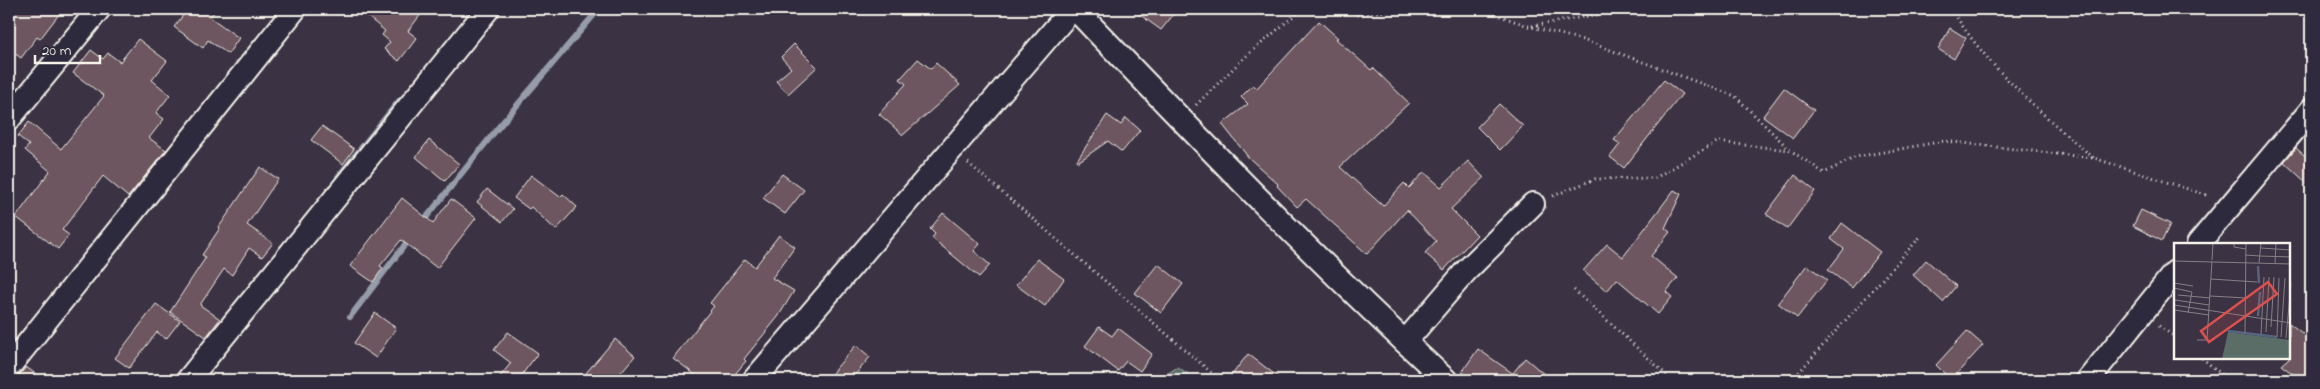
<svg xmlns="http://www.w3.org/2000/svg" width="2320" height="389" viewBox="0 0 2320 389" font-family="'Indie Flower',sans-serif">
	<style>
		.green { fill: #5a6d66; stroke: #a7afa7 }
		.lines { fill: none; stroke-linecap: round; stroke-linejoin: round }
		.stream { stroke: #969caa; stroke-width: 6 }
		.building { fill: #6d565e; stroke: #f4f1e8 }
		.minor-casing { stroke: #f4f1e8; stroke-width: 26 }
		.path { stroke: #f4f1e8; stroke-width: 3; stroke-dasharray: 1 4; stroke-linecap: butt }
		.minor { stroke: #2f2a3d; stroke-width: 22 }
		.inset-river { fill: none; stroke: #576480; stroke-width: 2.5 }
		.inset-road { fill: none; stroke: #857f86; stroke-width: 1 }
		.view { fill: #dc504e; fill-opacity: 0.15; stroke: #dc504e; stroke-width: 2.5 }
		.inset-edge { fill: none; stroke: #f4f1e8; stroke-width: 2.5 }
	</style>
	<rect width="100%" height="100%" fill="#3b3344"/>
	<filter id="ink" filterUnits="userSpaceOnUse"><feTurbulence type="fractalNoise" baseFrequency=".02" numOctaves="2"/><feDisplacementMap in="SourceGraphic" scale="10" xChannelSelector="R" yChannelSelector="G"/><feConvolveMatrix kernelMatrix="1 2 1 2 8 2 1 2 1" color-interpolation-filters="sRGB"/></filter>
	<g filter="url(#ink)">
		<!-- green -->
		<polygon class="green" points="1178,367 1197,380 1157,380"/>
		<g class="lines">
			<!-- stream -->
			<g class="stream">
				<polyline points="338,177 399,101"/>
				<polyline points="422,223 497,129 599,9"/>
				<polyline points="350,317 410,238"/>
			</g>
		</g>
		<!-- building -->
		<g class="building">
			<polygon points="9,9 63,9 40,39 37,37 21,58 9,49"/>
			<polygon points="188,9 217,9 210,17 239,38 228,54 208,40 203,48 174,27"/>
			<polygon points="358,9 425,9 408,31 417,38 399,61 384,49 390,42 382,35 385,31"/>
			<polygon points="1132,9 1178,9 1161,30"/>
			<polygon points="1319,21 1338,38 1336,39 1371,70 1373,68 1409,103 1340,167 1383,206 1404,183 1409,188 1424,172 1441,187 1468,161 1484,178 1451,209 1477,235 1444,270 1425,253 1436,241 1407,210 1367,254 1306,199 1297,207 1277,186 1278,184 1249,158 1222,124 1248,104 1241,97 1253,85 1257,88"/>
			<polygon points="1950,28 1966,38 1954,59 1938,49"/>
			<polygon points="138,39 167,61 152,80 170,95 156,113 164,119 149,138 166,150 128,197 103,176 62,230 69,235 58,249 16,217 50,171 25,150 29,145 18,136 29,122 61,149 104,96 73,73 91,50 103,59 108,53 120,62"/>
			<polygon points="794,44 817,67 788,94 776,81 791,68 781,57"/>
			<polygon points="918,59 931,69 936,63 960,85 903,135 879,114 906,84 900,79"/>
			<polygon points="1664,80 1682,94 1624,168 1610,157 1620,144 1614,140"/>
			<polygon points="1784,88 1814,110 1793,138 1763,116"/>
			<polygon points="1499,104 1523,126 1500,150 1477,127"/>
			<polygon points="1107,115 1121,125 1126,118 1140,130 1122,152 1108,141 1078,162 1077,160"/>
			<polygon points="322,126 354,149 343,164 311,140"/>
			<polygon points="429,140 459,164 445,181 416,157"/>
			<polygon points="2296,148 2311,161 2311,187 2284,162"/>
			<polygon points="260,167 278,179 247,225 273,243 262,257 249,248 232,275 224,269 200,305 220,319 206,337 170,312 206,257 202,255 220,228 219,227"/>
			<polygon points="782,174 804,190 785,214 763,198"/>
			<polygon points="531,175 560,197 563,194 577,207 556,230 531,207 529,209 514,198"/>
			<polygon points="1795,175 1815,191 1787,229 1766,214"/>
			<polygon points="487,189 513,209 502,222 477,202"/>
			<polygon points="1674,190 1681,194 1665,228 1670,232 1651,256 1678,278 1666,292 1672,297 1658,314 1617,279 1607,291 1583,271 1607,244 1623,257"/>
			<polygon points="402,198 433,223 451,199 476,218 437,268 401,240 380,266 383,268 373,282 350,266"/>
			<polygon points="2141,210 2170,224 2162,241 2133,226"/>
			<polygon points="943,213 980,244 974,251 990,265 979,277 932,238 935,234 930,229"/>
			<polygon points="1842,223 1880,252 1852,288 1828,270 1844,249 1831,239"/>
			<polygon points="779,235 795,247 772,278 794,291 778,317 744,359 746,361 730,380 702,380 673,358 714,306 710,303 745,259 755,267"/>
			<polygon points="1037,259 1064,279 1045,306 1016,285"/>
			<polygon points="1926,260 1956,286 1943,302 1913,275"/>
			<polygon points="1158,264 1183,284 1161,313 1135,293"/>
			<polygon points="1807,265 1827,280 1797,318 1778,303"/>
			<polygon points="156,304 180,321 166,339 157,332 129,368 115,358"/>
			<polygon points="375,313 396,328 376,358 354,343"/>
			<polygon points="2289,323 2311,340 2311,380 2301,380 2281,365 2289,358"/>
			<polygon points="1099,327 1112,336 1118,328 1152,354 1140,371 1126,361 1118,371 1085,346"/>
			<polygon points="1967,331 1983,345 1951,380 1936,365"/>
			<polygon points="508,332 538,353 518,380 497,380 511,363 494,350"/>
			<polygon points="615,339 635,356 614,380 580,380"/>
			<polygon points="856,345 870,357 851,380 826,380"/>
			<polygon points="1478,349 1518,377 1513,373 1525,358 1551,380 1474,380 1462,372"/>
			<polygon points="1248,354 1282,380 1228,380"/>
			<polygon points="26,367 44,380 9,380 19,376"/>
		</g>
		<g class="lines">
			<!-- minor casing -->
			<g class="minor-casing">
				<g id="minor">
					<path d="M1075,9C1196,135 1317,262 1446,380"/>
					<polyline points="9,119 99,9"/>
					<polyline points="2198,244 2311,110"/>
					<polyline points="1405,342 1465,272 1533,204"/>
					<polyline points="9,367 295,9"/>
					<polyline points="188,380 488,9"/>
					<polyline points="754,380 1072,9"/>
					<polyline points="2088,380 2175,272"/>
				</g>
			</g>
			<!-- path -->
			<g class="path">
				<polyline points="1349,9 1356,15 1401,9"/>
				<polyline points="1481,9 1528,26 1583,40 1735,96 1790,150 1824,173 1856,157 1944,141 2094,158 2209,196"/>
				<path d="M1952,9C1980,60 2048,120 2094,158"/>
				<polyline points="1532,26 1629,9"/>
				<polyline points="1196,105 1244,58 1302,9"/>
				<polyline points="968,163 1220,380"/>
				<polyline points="1553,196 1595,179 1655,178 1717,142 1789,150"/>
				<polyline points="1574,290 1672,380"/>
				<polyline points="2159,326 2175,337"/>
				<polyline points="2202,358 2228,380"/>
				<polyline points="1792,380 1920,237"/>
			</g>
			<!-- minor -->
			<use href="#minor" class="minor"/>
		</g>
	</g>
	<!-- overview -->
	<g transform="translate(2174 243)">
		<rect width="116" height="116" fill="#3b3344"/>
		<path d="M54,89L116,97V116H48Z" fill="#5a6d66"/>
		<path class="inset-river" d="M84,23L85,40M84,73L86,49M54,88L103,94"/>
		<path class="inset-road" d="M60,0V4L72,6M87,5L117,7M71,12L86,13M86,13L117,14M38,17L39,0M0,18L117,21M85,20L87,0M101,20L102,0M37,36L83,39M0,40L19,43M0,45L18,49L14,70M4,52L36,55M36,53L73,55M1,57L35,62M0,62L117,80M0,67L35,72M97,84L100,34M92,89L95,34M71,90L72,0M87,91L90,34M103,94L105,35M107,94L111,35M112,95L117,40M23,97H33L38,18"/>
		<path class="view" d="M94,39L103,51L35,99L27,88Z"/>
		<rect width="116" height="116" class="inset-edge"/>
	</g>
	<!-- margin -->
	<rect width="2320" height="389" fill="none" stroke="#2f2a3d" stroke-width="30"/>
	<rect x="15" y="15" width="2290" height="359" fill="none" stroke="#f4f1e8" stroke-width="2" filter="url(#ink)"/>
	<!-- scale -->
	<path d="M35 55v8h65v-8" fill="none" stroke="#f4f1e8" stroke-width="2.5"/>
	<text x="42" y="55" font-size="15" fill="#f4f1e8" stroke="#2f2a3d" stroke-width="4" paint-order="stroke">20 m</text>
</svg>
